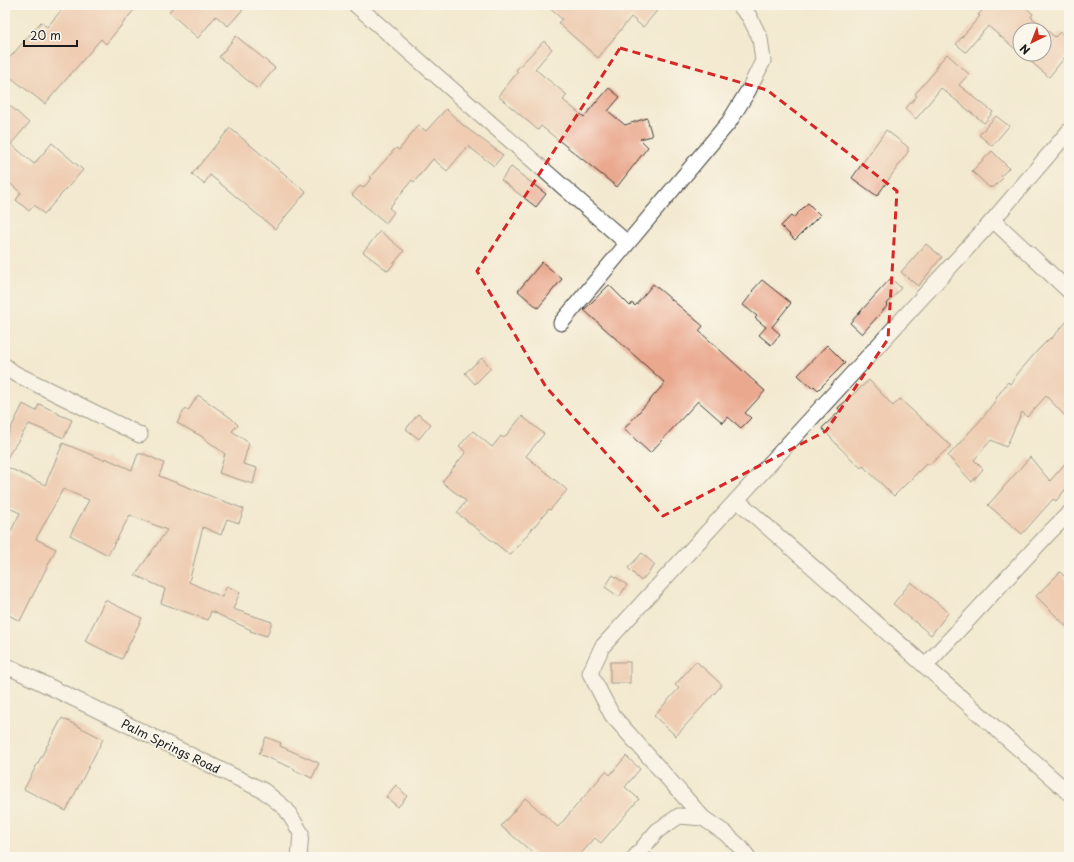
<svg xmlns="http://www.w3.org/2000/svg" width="1074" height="862" viewBox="0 0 1074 862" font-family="'Playpen Sans',sans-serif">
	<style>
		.building { fill: #eaa98f }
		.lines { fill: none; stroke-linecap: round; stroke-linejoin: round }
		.street-casing { stroke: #3c3b37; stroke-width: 17 }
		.street { stroke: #fff; stroke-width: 15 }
		.marked { fill: none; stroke: #d62828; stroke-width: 3; stroke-dasharray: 8 5; stroke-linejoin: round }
		.labels { text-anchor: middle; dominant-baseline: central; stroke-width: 3; stroke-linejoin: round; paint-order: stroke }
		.street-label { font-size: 12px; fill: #1c1c1c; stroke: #fbf7ec }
	</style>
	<rect width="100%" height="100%" fill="#fbf7ec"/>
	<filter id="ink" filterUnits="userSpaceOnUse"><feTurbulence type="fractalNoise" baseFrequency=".025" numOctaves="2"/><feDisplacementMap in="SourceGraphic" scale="8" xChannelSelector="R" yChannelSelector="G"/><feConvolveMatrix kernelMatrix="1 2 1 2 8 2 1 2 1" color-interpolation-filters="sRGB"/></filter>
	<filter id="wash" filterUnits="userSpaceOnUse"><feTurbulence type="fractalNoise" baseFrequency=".012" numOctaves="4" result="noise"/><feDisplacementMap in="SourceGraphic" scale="16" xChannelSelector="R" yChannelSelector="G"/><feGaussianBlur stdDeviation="0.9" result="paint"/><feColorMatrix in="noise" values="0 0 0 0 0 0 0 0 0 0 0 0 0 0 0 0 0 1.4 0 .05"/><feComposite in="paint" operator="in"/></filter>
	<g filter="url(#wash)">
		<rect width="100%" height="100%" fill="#f3e9d0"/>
		<g id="blocks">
			<!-- building -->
			<g class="building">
				<polygon points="66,5 138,5 106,44 101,39 45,104 5,73 5,63 41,22 47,27"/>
				<polygon points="175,5 247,5 228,26 216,16 198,38 169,12"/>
				<polygon points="546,5 662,5 643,27 631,17 598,58 558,23 562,19"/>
				<polygon points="987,5 1023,5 1033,14 1031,17 1055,37 1060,32 1069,40 1069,52 1049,77 1022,54 1044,54 1044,30 1020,30 1020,53 988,26 966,52 956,44 980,16 978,15"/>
				<polygon points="236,36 275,68 258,89 219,57"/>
				<polygon points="544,41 552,49 535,69 567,95 563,100 584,117 596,102 596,103 609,88 620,97 608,111 625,125 647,118 652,136 640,139 648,147 617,187 541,126 538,130 498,96 518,72 516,70"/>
				<polygon points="947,54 969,74 959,85 993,112 984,123 941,88 916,119 905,109 917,96 915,94 936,70 935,68"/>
				<polygon points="5,101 29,123 11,144 34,164 52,143 83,170 44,214 34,205 29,211 16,200 21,193 5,179"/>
				<polygon points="446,109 464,126 503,155 494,166 468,146 447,171 433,159 414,182 412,180 389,208 394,212 386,223 352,195 360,186 363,188 372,178 370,177 396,148 399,150 418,125 426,131"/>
				<polygon points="996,116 1009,126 992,146 979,135"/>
				<polygon points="230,128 306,192 275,229 210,175 204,184 192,174"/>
				<polygon points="886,130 908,147 908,152 877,196 852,178"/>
				<polygon points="992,151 1009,168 1001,176 1003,178 993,188 991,186 990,188 972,171"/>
				<polygon points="511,167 546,194 536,207 501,180"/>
				<polygon points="808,203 820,215 795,240 781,226 791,216 793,218"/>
				<polygon points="380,231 404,251 388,271 363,252"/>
				<polygon points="926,244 942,257 918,286 901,272"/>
				<polygon points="542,262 562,279 538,308 518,291"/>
				<polygon points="891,278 901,288 886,305 887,306 862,334 850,323"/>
				<polygon points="762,280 791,303 772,327 780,334 771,345 759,335 766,327 755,318 757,316 743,305 753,292 752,291"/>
				<polygon points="653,284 703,326 699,331 765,391 745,413 751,418 741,428 728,417 723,423 698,401 650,453 624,429 665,383 584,310 609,285 630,306 632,303 635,306"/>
				<polygon points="1069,319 1069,420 1046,396 1027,417 1022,412 1006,447 991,440 974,460 983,469 972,482 948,456 984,416 997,398 996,398 1008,382 1010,384 1019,372 1038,350 1050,338 1051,339"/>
				<polygon points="827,345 845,363 818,390 814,386 812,388 798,375"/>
				<polygon points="482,358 491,368 475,384 465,373"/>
				<polygon points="869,380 893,406 900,399 951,446 929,465 927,463 894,496 863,466 861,468 840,448 822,428 840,411 838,408"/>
				<polygon points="198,395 231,418 238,425 232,431 249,443 243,464 257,468 253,484 219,473 225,454 201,436 177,423 185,409 188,411"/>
				<polygon points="23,404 36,411 39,404 58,413 58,414 72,420 64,438 29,424 6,459 5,458 5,440"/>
				<polygon points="418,414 431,424 419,439 406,429"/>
				<polygon points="522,416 544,434 526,456 567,490 550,510 549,509 510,555 457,513 466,501 442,482 466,452 459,446 473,431 492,447 501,436 504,438"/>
				<polygon points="63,443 104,460 105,458 132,470 138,454 144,454 164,463 159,476 244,509 239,523 227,519 221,535 203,527 189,582 222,597 227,586 240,592 233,609 272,622 267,636 250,631 251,630 211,611 208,620 161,603 165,589 135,575 167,530 130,515 108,555 70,535 89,500 63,489 36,539 56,549 20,621 5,613 5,543 20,513 5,506 5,466 45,485"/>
				<polygon points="1030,457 1050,481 1069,459 1069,485 1056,501 1053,499 1022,534 988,505"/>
				<polygon points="642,553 655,565 641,581 628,568"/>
				<polygon points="1060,572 1069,581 1069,629 1036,596"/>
				<polygon points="613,575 627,585 619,597 605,587"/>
				<polygon points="911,582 949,612 931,635 893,604"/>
				<polygon points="105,600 142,618 122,659 85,641"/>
				<polygon points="696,661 722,685 676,736 654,716 679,688 675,685"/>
				<rect x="610" y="662" width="20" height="21"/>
				<polygon points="62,718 103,739 66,811 24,789"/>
				<polygon points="266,737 281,743 280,746 319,763 312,778 294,770 295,769 259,754"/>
				<polygon points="626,756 640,769 625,787 639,799 601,843 595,838 578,857 538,857 501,826 525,798 558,827 606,771 610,775"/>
				<polygon points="396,785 407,796 398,807 386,797"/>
			</g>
		</g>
	</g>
	<g filter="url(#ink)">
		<use href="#blocks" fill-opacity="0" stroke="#3c3b37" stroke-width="1"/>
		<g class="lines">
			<!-- street casing -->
			<g class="street-casing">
				<g id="street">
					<polyline points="356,5 627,243"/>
					<polyline points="993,220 1069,291"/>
					<polyline points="561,323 729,122 748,91 763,61 760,38 749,16 739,5"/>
					<polyline points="5,366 14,373 140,435"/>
					<polyline points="737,500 1069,793"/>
					<polyline points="5,665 264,791 286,809 301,833 299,857"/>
					<polyline points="925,666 1050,532 1069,513"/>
					<polyline points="703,818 612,715 590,673 602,647 993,220 1069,131"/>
					<polyline points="635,857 657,831 679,816 703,818 725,833 741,848 748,857"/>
				</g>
			</g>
			<!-- street -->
			<use href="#street" class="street"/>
		</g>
	</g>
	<!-- marked area -->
	<path d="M0 0H1074V862H0ZM620,48L767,90L897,191L888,339L826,431L663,516L546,387L477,271Z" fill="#f3e9d0" fill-opacity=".55" fill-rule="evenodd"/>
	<path class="marked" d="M620,48L767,90L897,191L888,339L826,431L663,516L546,387L477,271Z"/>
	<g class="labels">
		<!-- street labels -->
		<g class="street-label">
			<text transform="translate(171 746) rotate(26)">Palm Springs Road</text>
		</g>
	</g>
	<!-- margin -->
	<rect width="1074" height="862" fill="none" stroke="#fbf7ec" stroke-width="20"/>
	<!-- north arrow -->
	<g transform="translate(1032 42) rotate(223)"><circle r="19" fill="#fbf7ec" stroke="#a29f99"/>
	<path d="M0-3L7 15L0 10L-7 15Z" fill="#c8321e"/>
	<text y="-6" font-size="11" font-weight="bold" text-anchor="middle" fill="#1c1c1c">N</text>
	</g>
	<!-- scale -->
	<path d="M24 40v6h53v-6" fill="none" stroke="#1c1c1c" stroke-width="2"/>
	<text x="30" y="40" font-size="12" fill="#1c1c1c" stroke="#fbf7ec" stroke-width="3" paint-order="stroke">20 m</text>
</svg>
